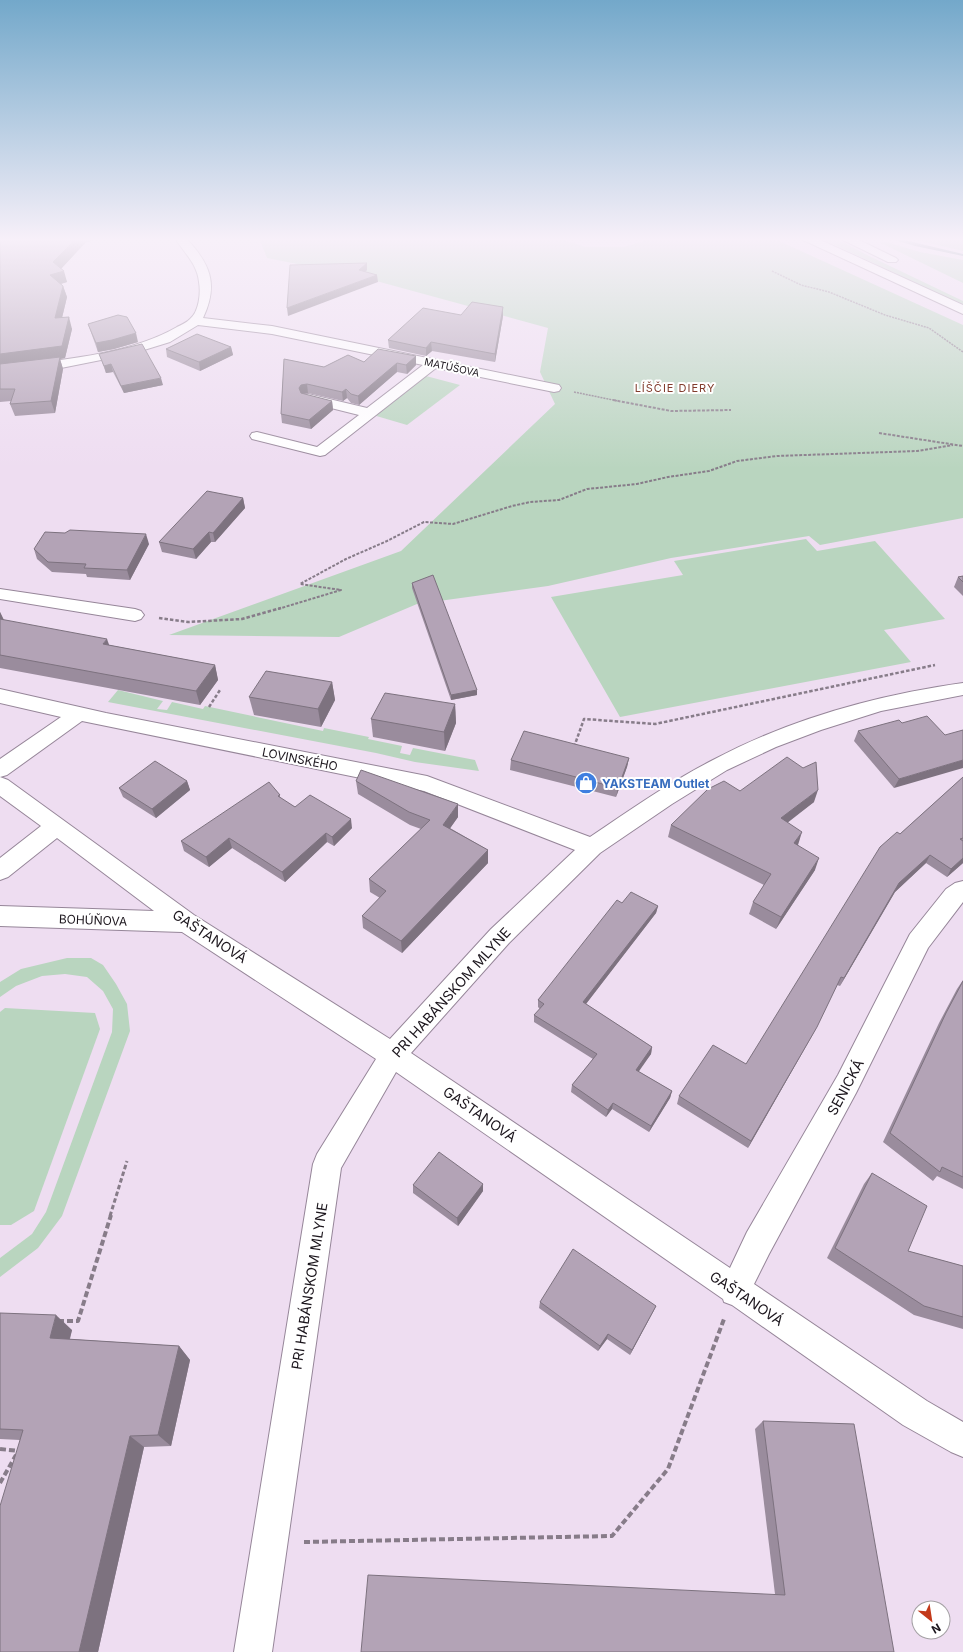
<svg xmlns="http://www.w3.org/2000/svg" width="963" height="1652" viewBox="0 0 963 1652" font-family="Inter,sans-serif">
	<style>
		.green { fill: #b9d5bf }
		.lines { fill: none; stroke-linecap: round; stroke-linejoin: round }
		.stream { fill: #4d6f77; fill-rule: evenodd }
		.minor-casing { stroke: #968699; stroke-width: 2 }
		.major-casing { stroke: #968699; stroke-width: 2 }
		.path-far4 { stroke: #877c89; stroke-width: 1.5; stroke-dasharray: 2 1; stroke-linecap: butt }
		.path-far3 { stroke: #877c89; stroke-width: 2; stroke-dasharray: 3 1.5; stroke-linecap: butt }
		.path-far2 { stroke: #877c89; stroke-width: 2.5; stroke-dasharray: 3.5 2; stroke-linecap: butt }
		.path-far1 { stroke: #877c89; stroke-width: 3; stroke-dasharray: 4.5 2.5; stroke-linecap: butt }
		.path { stroke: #877c89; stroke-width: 4; stroke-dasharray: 6 3; stroke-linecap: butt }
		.minor { fill: #fff; fill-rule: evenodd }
		.major { fill: #fff; fill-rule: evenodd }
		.wall { fill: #9a8c9d }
		.shaded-wall { fill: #7d727f }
		.building { fill: #b3a3b6; stroke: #7d727f }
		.labels { text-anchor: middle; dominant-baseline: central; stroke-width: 4; stroke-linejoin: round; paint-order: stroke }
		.far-street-label { font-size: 10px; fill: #1b151c; stroke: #fff }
		.far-neighbourhood-label { font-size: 11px; letter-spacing: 1px; fill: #823c2d; stroke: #fff }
		.street-label { font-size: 12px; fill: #1b151c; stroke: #fff }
		.shop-label { font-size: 12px; font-weight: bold; fill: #366cbe; stroke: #fff; text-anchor: start }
		.near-street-label { font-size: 14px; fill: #1b151c; stroke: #fff }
	</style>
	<rect width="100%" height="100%" fill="#eeddf1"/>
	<!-- green -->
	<g class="green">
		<polygon points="259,238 558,238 585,247 624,247 654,238 751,238 779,241 963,325 963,518 820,545 809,536 671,558 548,586 417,604 339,637 169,635 401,551 555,404 540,372 548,328 358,276 267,258"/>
		<polygon points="820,238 835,238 867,255 963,301 963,305"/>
		<polygon points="908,238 963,238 963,251"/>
		<polygon points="886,242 920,252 963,260 963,283 881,243"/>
		<polygon points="426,376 460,385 407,425 373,415"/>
		<polygon points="806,539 817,551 875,541 945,619 884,630 911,662 620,717 551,597 683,575 674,561"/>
		<polygon points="118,690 163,701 157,709 167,710 172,702 203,709 205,706 323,731 324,728 369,737 368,739 402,746 400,753 410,755 413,748 475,760 479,771 415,762 376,753 108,702"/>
		<polygon points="67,958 91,958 103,965 116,984 127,1004 130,1031 62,1216 38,1248 0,1277 0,1258 32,1234 46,1212 112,1032 113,1009 103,991 87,977 65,974 42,976 16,986 0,997 0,982 21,969"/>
		<polygon points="5,1008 95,1013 100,1029 34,1211 11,1225 0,1225 0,1012"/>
	</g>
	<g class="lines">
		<!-- stream -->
		<polygon class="stream" points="889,238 896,238 963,254 963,256 915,246"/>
		<!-- minor casing -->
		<g class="minor-casing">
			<g id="minor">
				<path d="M175,238H186C210,264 219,284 203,318L272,326L554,384L559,385L561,388L559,391L554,392L436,368L325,455L320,456L252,439L250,436L252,433L257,432L317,447L359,415L303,401L301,398L303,395L308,394L367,408L423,365L272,334L198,325L170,342L131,354L56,369L0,375V367C55,361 129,355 177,327C181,325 186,323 190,319C199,312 201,293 199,282C197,263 184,253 175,238Z"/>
				<polygon points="0,589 135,609 141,611 144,615 141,619 135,621 0,599"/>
				<path d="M963,683V695L881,711L821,730L776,747L727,770L672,804L600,853L509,943L411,1053L730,1268L747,1232L838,1075L910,934L946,889L955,883L963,881V902L928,948L856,1093L769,1254L754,1284L927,1401L963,1422V1457L951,1452L903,1425L732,1305L724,1302L723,1299L396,1072L341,1168L272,1652H234L313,1164L317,1154L376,1059L182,932L0,926V906L154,911L57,838L8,877L0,880V858L41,826L0,796V759L61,717L0,703V689L106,713L427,776L590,837C630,810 670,782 713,760C790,719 877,695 963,683ZM82,721L424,791L575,850L491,929L390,1039L194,915L8,780L0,777L7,775Z"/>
			</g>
		</g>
		<!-- major casing -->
		<g class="major-casing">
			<g id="major">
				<polygon points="802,238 816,238 963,305 963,314 803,240"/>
				<polygon points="842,238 855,238 896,258 898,260 896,262 888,262 843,240"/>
			</g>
		</g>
		<!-- path-far4 -->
		<g class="path-far4">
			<polyline points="772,271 801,285 829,292 885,315 929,328 963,352"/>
			<polyline points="574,392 618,401"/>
		</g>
		<!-- path-far3 -->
		<g class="path-far3">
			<polyline points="613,400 671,411 731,410"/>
			<polyline points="879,433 963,446"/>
			<polyline points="278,609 341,590 300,584 346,559 387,541 424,522 453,524 512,506 530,502 559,500 587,489 637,484 668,477 709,471 737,461 777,456 917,451 953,445"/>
		</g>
		<!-- path-far2 -->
		<g class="path-far2">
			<polyline points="159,618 188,622 242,619 281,608"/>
			<polyline points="209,707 220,690"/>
			<polyline points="574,747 584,719 655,724 935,665"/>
		</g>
		<!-- path-far1 -->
		<polyline class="path-far1" points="110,1216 127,1161"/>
		<!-- path -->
		<g class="path">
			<polyline points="58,1321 78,1321 111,1215"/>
			<polyline points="0,1449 19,1451"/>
			<polyline points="0,1483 16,1455"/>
			<polyline points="304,1542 612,1536 668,1469 724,1319"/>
		</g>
		<!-- minor -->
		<use href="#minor" class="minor"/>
		<!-- major -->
		<use href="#major" class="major"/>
	</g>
	<!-- wall -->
	<g class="wall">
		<polygon points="4,238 104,238 86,242 61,269 67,282 61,284 63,286 67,297 62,318 72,329 65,358 60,359 63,369 55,413 15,416 10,404 11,401 0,402 0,241"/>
		<polygon points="461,315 503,316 495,362 432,351 426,356 389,348 388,340"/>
		<polygon points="88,324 138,342 114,349 98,352"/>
		<polygon points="231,347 233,355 200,371 167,357 166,349"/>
		<polygon points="99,354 163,385 124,393 113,372 106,373"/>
		<polygon points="416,356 416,365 407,374 397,372 359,405 351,403 347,398 343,401 308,393 303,394 332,401 333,410 311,429 282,423 281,414 284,359 324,367 364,362"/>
		<polygon points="243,498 245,508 215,542 211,542 196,559 162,552 159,542"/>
		<polygon points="149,544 130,580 87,577 86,574 52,572 37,559 34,549"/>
		<polygon points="963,576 963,596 954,587 958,577"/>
		<polygon points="412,583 477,695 451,700 412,588"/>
		<polygon points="0,612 4,620 109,645 215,665 218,680 200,705 0,668"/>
		<polygon points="332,682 335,700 321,727 254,715 249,697"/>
		<polygon points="455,704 456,723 445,751 373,737 371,719"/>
		<polygon points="902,723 945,735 894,788 854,741 858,731"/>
		<polygon points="629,758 627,767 616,797 510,770 511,760"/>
		<polygon points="963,777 963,863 947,877 926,863 895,892 840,986 837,985 813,1034 748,1148 677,1104 679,1096 746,1064 900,834"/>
		<polygon points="187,781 190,790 156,818 123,797 119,788"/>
		<polygon points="356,781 458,817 450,828 488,850 488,863 402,953 363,928 362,916 380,898 370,892 369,879 421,829 410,825 358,794"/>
		<polygon points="740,791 814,802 787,822 798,845 815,870 776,929 749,914 753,902 764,885 668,837 671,825"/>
		<polygon points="280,795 280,798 295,807 352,828 334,846 327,842 285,882 232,848 209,867 184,851 181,841"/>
		<polygon points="622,903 658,906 656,913 586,1004 652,1047 651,1054 638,1071 672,1091 670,1098 649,1132 612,1109 606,1117 571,1092 572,1085 593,1059 534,1022 534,1015 540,1009 538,1007 538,1000"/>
		<polygon points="963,980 963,1189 937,1176 933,1181 883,1142 939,1023 957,989"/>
		<polygon points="872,1173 908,1251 963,1266 963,1329 914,1315 827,1258 864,1184"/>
		<polygon points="483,1184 483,1191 458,1226 413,1193 413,1185"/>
		<polygon points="540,1302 656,1306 630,1355 607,1339 598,1351 539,1308"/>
		<polygon points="0,1313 72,1330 70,1339 179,1346 190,1360 171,1446 144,1447 98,1652 0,1652 20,1440 0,1439"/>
		<polygon points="763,1421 894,1652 775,1594 755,1429"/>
	</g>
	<!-- shaded-wall -->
	<g class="shaded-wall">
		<polygon points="77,238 104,238 86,242 57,273 64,271 67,282 53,286 50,275 53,262"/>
		<polygon points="367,263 367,270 360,278 359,270"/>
		<polygon points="377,275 378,282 288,316 287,308"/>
		<polygon points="63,286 67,297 59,330 55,318"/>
		<polygon points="503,307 503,316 495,362 495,354"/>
		<polygon points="69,317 72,329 65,358 60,359 63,369 55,413 51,401 0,366 0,354"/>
		<polygon points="136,333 138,342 114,349 98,352 96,343"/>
		<polygon points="431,342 432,351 426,356 426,348"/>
		<polygon points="231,347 233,355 200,371 199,362"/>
		<polygon points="416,356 416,365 407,374 406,365"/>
		<polygon points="397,363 397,372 359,405 358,396"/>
		<polygon points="111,364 113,372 106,373 104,366"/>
		<polygon points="161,378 163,385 124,393 121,386"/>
		<polygon points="307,384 308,393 303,394 300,397 299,388 301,385"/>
		<polygon points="346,389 347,398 343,401 342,392"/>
		<polygon points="332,401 333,410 311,429 309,420"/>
		<polygon points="243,498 245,508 215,542 213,533"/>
		<polygon points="209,532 211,542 196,559 193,549"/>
		<polygon points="146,534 149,544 130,580 127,570"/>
		<polygon points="0,612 6,625 0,630"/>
		<polygon points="107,639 112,653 103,644"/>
		<polygon points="215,665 218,680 200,705 196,691"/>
		<polygon points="332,682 335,700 321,727 318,709"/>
		<polygon points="477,690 477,695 451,700 451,695"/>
		<polygon points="455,704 456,723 445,751 444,732"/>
		<polygon points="629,758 627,767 616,797 618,788"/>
		<polygon points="963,760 963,768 894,788 899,779"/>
		<polygon points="187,781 190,790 156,818 152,809"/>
		<polygon points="818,790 814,802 777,831 781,818"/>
		<polygon points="458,804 458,817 444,837 443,825"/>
		<polygon points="351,819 352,828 334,846 332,837"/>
		<polygon points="802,832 798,845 789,855 794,843"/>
		<polygon points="326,833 327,842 285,882 282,872"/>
		<polygon points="229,838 232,848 209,867 206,857"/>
		<polygon points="488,850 488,863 402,953 401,941"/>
		<polygon points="930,855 926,863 895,892 840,986 844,978 899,883"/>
		<polygon points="819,858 815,870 776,929 781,917"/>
		<polygon points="963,858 963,863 947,877 951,869"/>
		<polygon points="658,906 656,913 582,1009 583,1002"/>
		<polygon points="817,1027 813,1034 748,1148 751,1141"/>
		<polygon points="652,1047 651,1054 635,1077 636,1070"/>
		<polygon points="672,1091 670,1098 649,1132 651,1126"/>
		<polygon points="613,1103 612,1109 606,1117 608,1110"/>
		<polygon points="483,1184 483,1191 458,1226 457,1218"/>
		<polygon points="656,1306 653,1312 630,1355 632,1350"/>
		<polygon points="56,1315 72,1330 66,1352 50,1338"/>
		<polygon points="608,1334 607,1339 598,1351 600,1346"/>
		<polygon points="179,1346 190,1360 171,1446 158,1435"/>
		<polygon points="130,1436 144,1447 98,1652 79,1652"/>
	</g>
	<!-- building -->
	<g class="building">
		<polygon points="4,238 77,238 53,262 64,271 50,275 63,286 55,318 69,317 62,346 0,354 0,241"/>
		<polygon points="367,263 359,270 377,275 287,308 290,265"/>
		<polygon points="472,302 503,307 495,354 431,342 426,348 388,340 423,308 461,315"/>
		<polygon points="118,315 127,317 136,333 112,340 96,343 88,324"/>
		<polygon points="197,334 231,347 199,362 166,349"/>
		<polygon points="142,344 161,378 121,386 111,364 104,366 99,354"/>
		<polygon points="378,349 416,356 406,365 397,363 358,396 351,394 346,389 342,392 307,384 301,385 299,388 301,393 332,401 309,420 281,414 284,359 324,367 348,355 364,362"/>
		<polygon points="60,357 51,401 10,404 15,389 0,389 0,364"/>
		<polygon points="207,491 243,498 213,533 209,532 193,549 159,542"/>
		<polygon points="70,530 146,534 127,570 84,568 86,564 48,562 34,549 45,532 65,533"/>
		<polygon points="433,575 477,690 451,695 412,583"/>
		<polygon points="963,576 963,582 958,577"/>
		<polygon points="0,619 107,639 103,644 215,665 196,691 0,655"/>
		<polygon points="266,671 332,682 318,709 249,697"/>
		<polygon points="385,693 455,704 444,732 371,719"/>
		<polygon points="927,716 945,735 963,730 963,760 899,779 858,731 899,720 902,723"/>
		<polygon points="524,731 629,758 618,788 511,760"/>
		<polygon points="787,757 803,768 816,762 818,790 781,818 802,832 794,843 819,858 781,917 753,902 771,874 671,825 708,789 724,781 740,791"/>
		<polygon points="155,761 187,781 152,809 119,788"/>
		<polygon points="361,770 458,804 443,825 488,850 401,941 362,916 386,891 369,879 430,820 409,812 356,781"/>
		<polygon points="963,777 963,838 960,839 963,841 963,858 951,869 930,855 899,883 844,978 841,977 817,1027 751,1141 679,1096 713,1045 746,1064 880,847 897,832 900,834"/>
		<polygon points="269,782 280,795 278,796 295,807 310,795 351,819 332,837 326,833 282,872 229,838 206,857 181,841"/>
		<polygon points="631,892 658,906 583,1002 652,1047 636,1070 672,1091 651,1126 613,1103 608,1110 572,1085 597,1054 534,1015 544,1004 538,1000 564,967 617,900 622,903"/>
		<polygon points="963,981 963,1177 942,1167 940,1172 890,1133 946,1013"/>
		<polygon points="439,1152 483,1184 457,1218 413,1185"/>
		<polygon points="872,1173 927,1206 908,1251 963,1266 963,1317 924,1306 835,1248"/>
		<polygon points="573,1249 656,1306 632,1350 608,1334 600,1346 540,1302"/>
		<polygon points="0,1313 56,1315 50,1338 179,1346 158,1435 130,1436 79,1652 0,1652 0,1506 23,1430 0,1429"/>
		<polygon points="763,1421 854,1424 894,1652 361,1652 368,1575 785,1595"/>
	</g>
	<!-- sky -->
	<linearGradient id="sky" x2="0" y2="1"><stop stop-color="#73a8ca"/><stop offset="0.51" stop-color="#f7f0f9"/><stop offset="1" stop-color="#f7f0f9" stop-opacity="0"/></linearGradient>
	<rect width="963" height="469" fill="url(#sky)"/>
	<!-- icons -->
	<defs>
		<g id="shop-disc" transform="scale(1.15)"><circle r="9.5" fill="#3f7fe0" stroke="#fff"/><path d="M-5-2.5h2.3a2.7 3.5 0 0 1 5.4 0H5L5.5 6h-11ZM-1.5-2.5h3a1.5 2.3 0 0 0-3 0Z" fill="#fff"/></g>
	</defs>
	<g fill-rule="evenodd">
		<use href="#shop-disc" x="586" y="783"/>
	</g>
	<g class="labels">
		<!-- far-street labels -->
		<g class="far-street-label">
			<text transform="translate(452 367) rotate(12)">MATÚŠOVA</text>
		</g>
		<!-- far-neighbourhood labels -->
		<g class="far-neighbourhood-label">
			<text x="675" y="388">LÍŠČIE DIERY</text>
		</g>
		<!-- street labels -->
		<g class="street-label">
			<text transform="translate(300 759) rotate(11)">LOVINSKÉHO</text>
			<text transform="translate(93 920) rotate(2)">BOHÚŇOVA</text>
		</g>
		<!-- shop labels -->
		<g class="shop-label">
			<text x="602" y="783">YAKSTEAM Outlet</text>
		</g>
		<!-- near-street labels -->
		<g class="near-street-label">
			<text transform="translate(210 936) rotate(33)">GAŠTANOVÁ</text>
			<text transform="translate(451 992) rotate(-48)">PRI HABÁNSKOM MLYNE</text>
			<text transform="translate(845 1087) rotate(-62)">SENICKÁ</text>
			<text transform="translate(480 1114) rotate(35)">GAŠTANOVÁ</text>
			<text transform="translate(309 1286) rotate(-81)">PRI HABÁNSKOM MLYNE</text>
			<text transform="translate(747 1298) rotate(34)">GAŠTANOVÁ</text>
		</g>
	</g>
	<!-- north arrow -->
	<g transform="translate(931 1620) rotate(150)"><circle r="19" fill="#ffffff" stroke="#a4a1a4"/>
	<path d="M0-3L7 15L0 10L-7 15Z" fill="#c3391a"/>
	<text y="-6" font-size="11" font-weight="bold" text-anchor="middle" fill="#1b151c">N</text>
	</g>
</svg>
